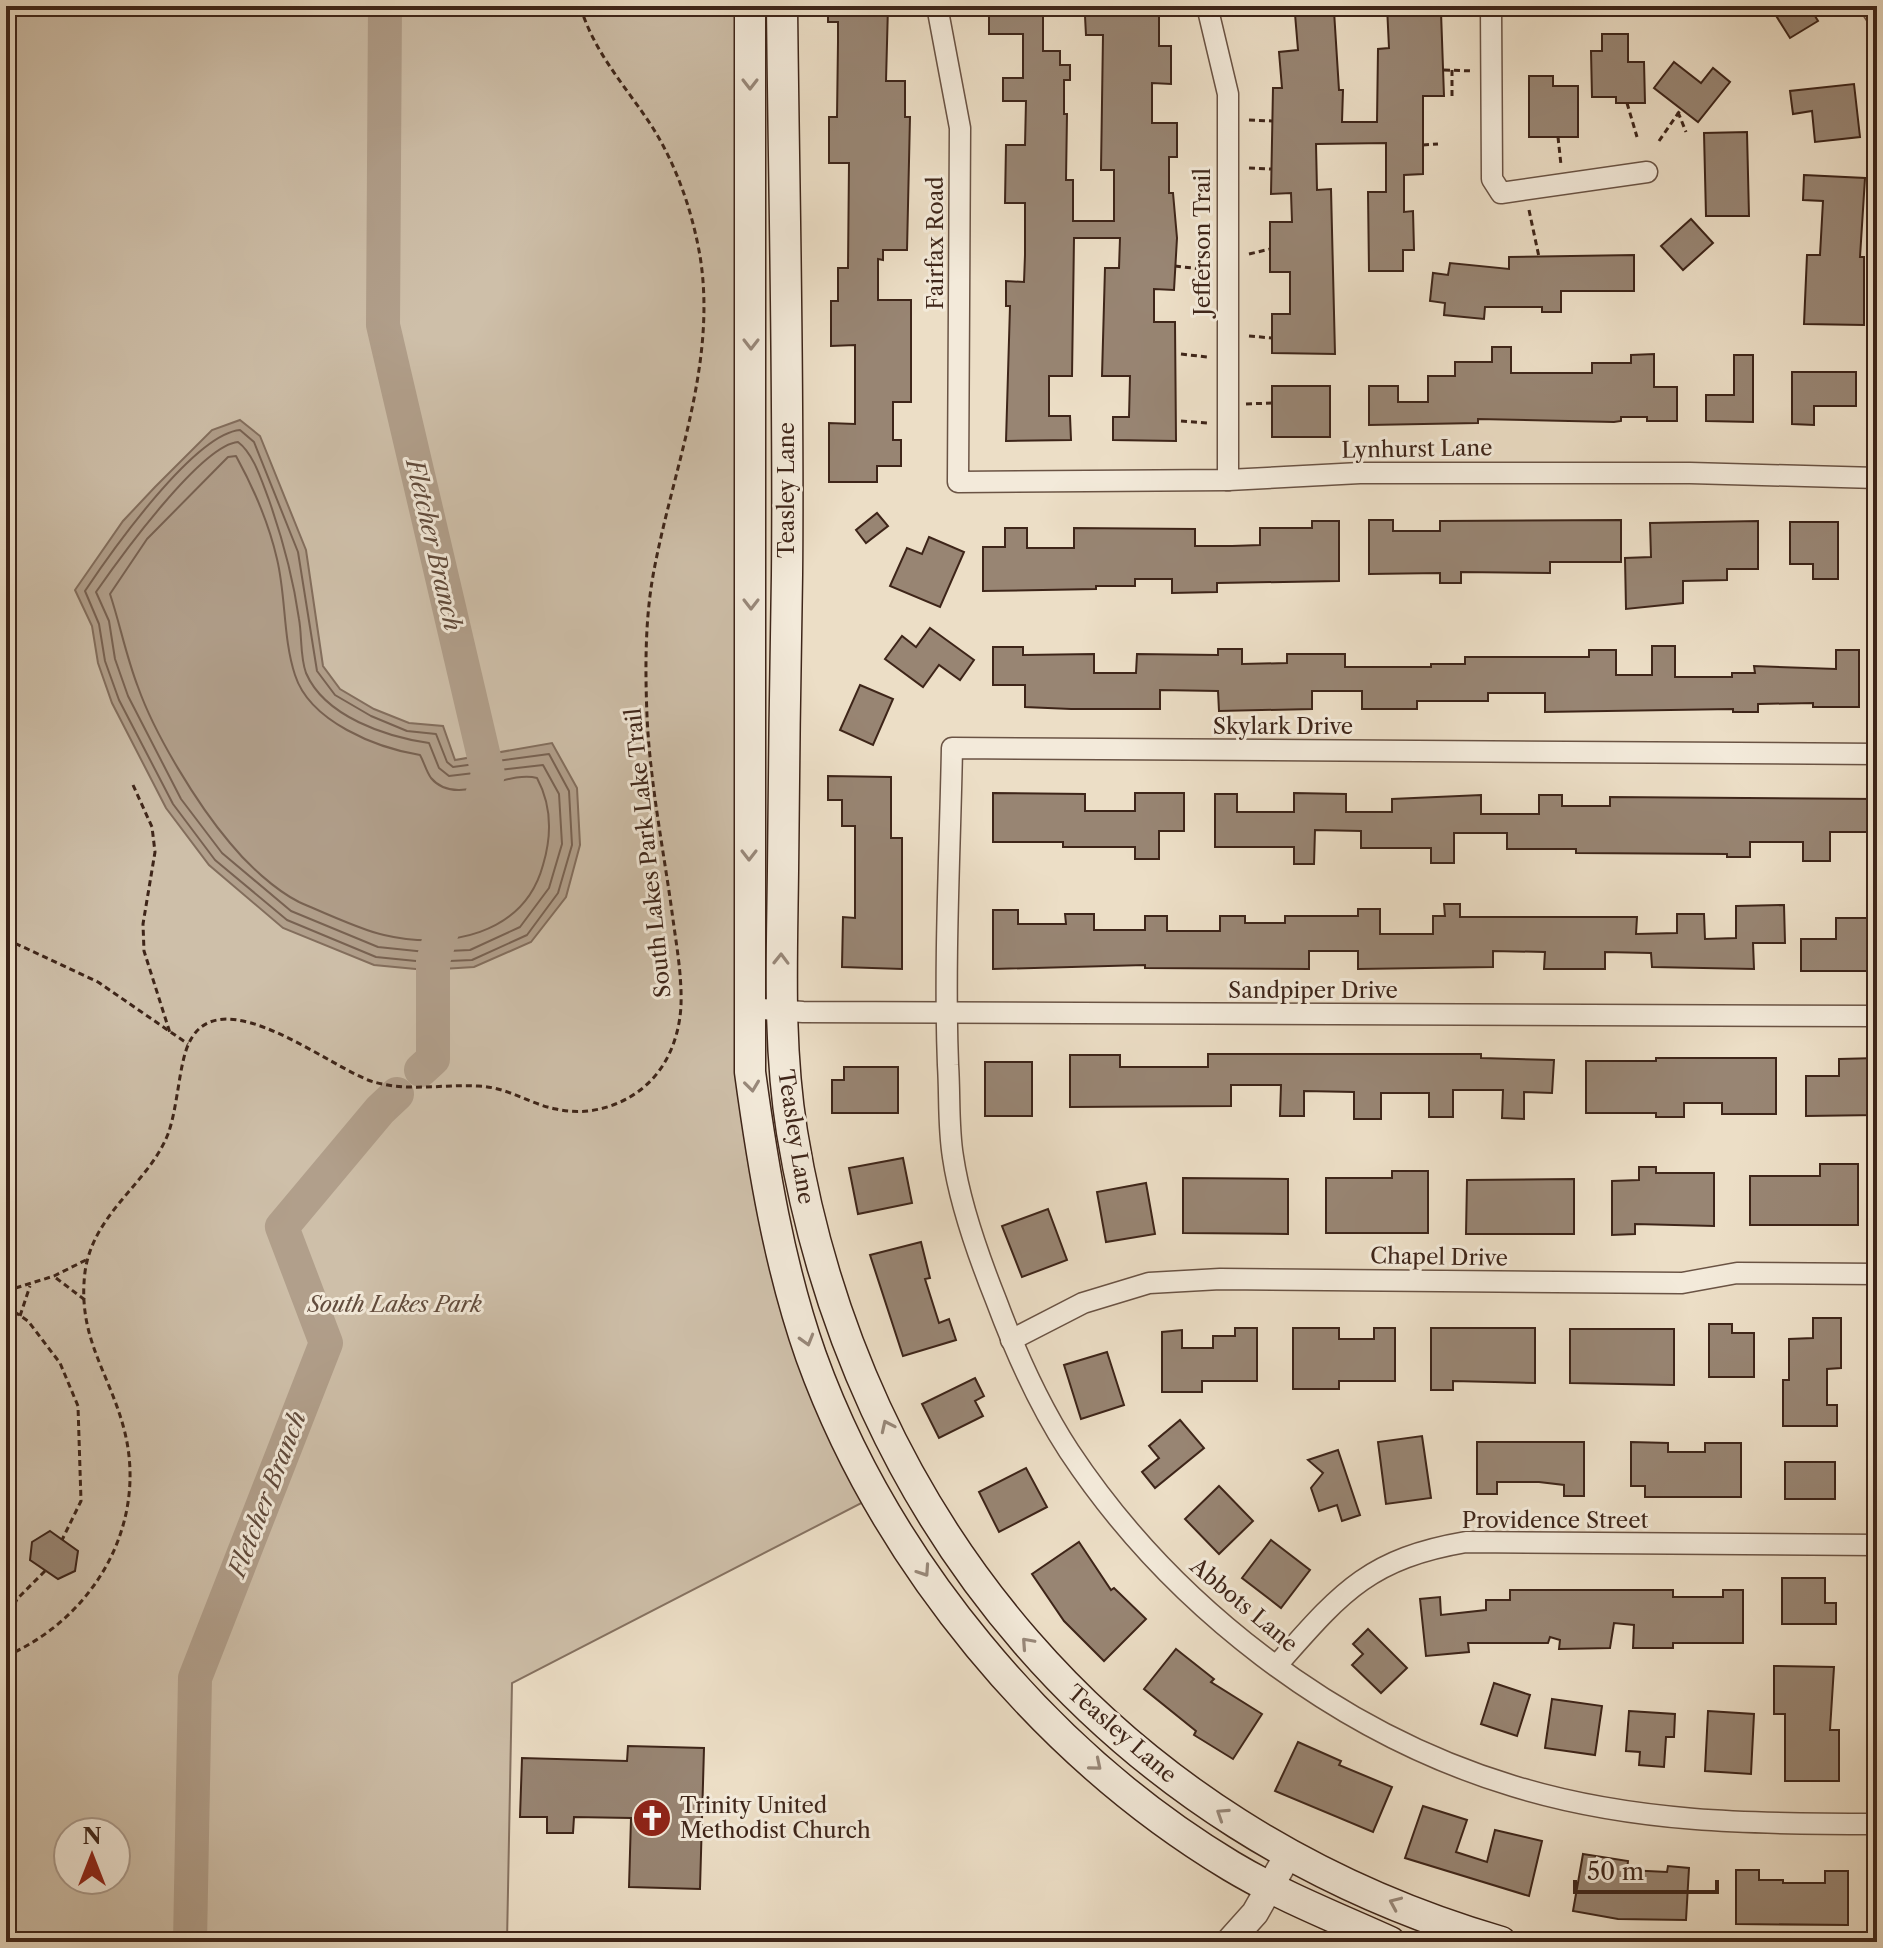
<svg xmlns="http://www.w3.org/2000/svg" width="1883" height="1948" viewBox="0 0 1883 1948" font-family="'Libre Caslon Text',serif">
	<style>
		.green { fill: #cebfa9; stroke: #867261; stroke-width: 2; fill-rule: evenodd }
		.water { fill: #b19f8b; stroke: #836e5d; stroke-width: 2 }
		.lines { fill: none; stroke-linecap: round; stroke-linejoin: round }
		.shore { stroke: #786252; stroke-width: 2 }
		.river { stroke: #b19f8b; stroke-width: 34 }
		.building { fill: #988573; stroke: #3e2519; stroke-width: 2 }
		.minor-casing { stroke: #6a5344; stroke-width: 23 }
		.tertiary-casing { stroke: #6a5344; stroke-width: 29 }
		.secondary-casing { stroke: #3e2519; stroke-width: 33 }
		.path { stroke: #3e2519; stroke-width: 3; stroke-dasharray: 6 4; stroke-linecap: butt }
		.minor { stroke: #f3eada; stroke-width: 20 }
		.tertiary { stroke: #f3eada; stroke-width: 26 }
		.secondary { stroke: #f3eada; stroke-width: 30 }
		.oneway { stroke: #98887a }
		.labels { text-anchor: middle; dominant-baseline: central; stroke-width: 6; stroke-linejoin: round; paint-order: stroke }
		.street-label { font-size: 22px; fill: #3e2519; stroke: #f3eada }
		.park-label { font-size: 22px; font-style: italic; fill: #624c3d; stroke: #f3eada }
		.poi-label { font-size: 22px; fill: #3e2519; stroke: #f3eada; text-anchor: start }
		.water-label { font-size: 24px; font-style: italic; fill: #604a3b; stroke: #f3eada }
	</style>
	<rect width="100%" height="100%" fill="#ecdec6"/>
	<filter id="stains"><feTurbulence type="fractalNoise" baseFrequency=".0025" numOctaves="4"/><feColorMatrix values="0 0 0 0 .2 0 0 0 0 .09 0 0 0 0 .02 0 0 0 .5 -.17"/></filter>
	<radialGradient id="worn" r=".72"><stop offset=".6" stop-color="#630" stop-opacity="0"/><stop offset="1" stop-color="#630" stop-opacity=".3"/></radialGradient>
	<!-- green -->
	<path class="green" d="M6,6H748L749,1008L769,1194L877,1495L512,1683L507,1942H6ZM68,1832H116V1880H68Z"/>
	<!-- water -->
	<polygon class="water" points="240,420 260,436 306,550 323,666 340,689 374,709 409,723 443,726 455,760 552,743 577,788 580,845 566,897 531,942 474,967 426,970 374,965 283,928 209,865 166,808 112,703 98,663 92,626 75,590 123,521 155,487 212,430"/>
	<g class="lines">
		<!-- shore -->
		<g class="shore">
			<path d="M240,430L254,442L298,552L317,671L335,695L371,716L407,731L436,734L447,762L453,767L549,754L569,791L572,845L558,893L527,935L472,960L426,962L376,957L287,920L215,860L173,804L119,700L105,661L99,624L85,591C111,552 194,434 240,430Z"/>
			<path d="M238,442C254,454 262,482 269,500C283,540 293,577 299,619C302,635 300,657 306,673C325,717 387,737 429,743L439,768L449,776L543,765L559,794L562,844L549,888L520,927L470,950L426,952L378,947L291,911L222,853L181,799L128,696L115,659L109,621L96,592C119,559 201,445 238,442Z"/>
			<path d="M236,456C253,487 269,524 277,559C286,596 283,639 295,675C310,722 377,748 420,755C424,762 426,771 431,778C457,809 506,769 537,778C552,806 552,835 543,865C524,935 447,950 384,935C363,931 320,911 299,902C275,890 247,864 230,843C197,804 155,735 138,687C126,656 120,624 110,594L147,539L228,457Z"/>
		</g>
		<!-- river -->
		<g class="river">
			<polyline points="385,6 383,325 488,774 482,796"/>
			<polyline points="421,1070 433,1059 433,961 443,928"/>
			<polyline points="190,1942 195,1678 326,1343 282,1227 380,1110 397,1094"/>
		</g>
	</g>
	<!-- building -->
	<g class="building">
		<polygon points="828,6 888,6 886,81 905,81 905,117 910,117 907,250 883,250 883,260 878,259 878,300 911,300 911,402 893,402 893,440 901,440 901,466 877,466 877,482 829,482 829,423 855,424 855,345 831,346 831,301 838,301 838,268 848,268 849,163 829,163 829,117 837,117 838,42 838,22 828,22"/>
		<polygon points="1010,6 1043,6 1043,51 1060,51 1060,65 1070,65 1070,80 1064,80 1064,114 1067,114 1066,180 1073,180 1073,221 1114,221 1114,170 1101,170 1103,35 1086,35 1085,16 1097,16 1097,6 1159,6 1159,46 1171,46 1171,84 1152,83 1152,123 1177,123 1177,157 1169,157 1169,193 1173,193 1177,238 1174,290 1154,289 1154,322 1175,322 1176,441 1113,440 1113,417 1129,417 1130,376 1102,376 1105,268 1119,268 1120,238 1074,238 1072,376 1049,376 1049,416 1070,416 1071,440 1006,441 1010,306 1006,306 1006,281 1024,282 1025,255 1025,203 1005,203 1006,145 1025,145 1026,101 1003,101 1003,78 1023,78 1023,34 989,34 989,12 1010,12"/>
		<polygon points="1387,6 1421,6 1422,13 1441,12 1444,96 1423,96 1423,174 1404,175 1404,212 1413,211 1414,250 1403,250 1403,271 1369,271 1368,192 1386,192 1386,143 1316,144 1317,190 1331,189 1335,354 1272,353 1272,314 1290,314 1290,272 1270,272 1270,222 1292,222 1291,193 1271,194 1273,88 1282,88 1279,52 1298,50 1295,14 1334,11 1339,90 1343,90 1342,122 1377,122 1378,49 1389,48"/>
		<polygon points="1770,6 1809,6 1818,21 1790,38"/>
		<polygon points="1602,34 1628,34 1628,62 1644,62 1645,103 1616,103 1616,97 1592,97 1591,51 1602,51"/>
		<polygon points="1674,62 1701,83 1713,68 1730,82 1698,122 1654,88"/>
		<polygon points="1529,76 1553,76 1553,86 1578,86 1578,137 1529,137"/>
		<polygon points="1854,84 1860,137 1815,142 1812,111 1793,114 1790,91"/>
		<polygon points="1747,132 1749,216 1706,216 1704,133"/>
		<polygon points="1804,175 1865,178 1860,257 1864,257 1864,325 1804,324 1807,255 1820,255 1823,201 1803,200"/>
		<polygon points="1691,219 1713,243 1683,270 1661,246"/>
		<polygon points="1634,255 1634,291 1561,291 1561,312 1542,312 1542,307 1485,307 1484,319 1444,315 1445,303 1430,301 1433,273 1448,275 1450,263 1509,269 1509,257"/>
		<polygon points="1492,347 1511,347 1511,373 1592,373 1592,363 1631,363 1631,355 1654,354 1654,387 1677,387 1677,421 1647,421 1647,417 1621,417 1621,421 1614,422 1478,419 1478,423 1369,425 1369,386 1398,386 1398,402 1428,402 1428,376 1455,376 1455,362 1492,362"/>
		<polygon points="1734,355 1753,355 1753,422 1706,421 1706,395 1734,395"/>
		<polygon points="1792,372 1856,372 1856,406 1814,406 1814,425 1792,424"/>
		<rect x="1272" y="386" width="58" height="51"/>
		<polygon points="877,513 888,526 866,543 856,530"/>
		<polygon points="1369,520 1393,520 1393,531 1440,531 1440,521 1621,520 1621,562 1550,562 1550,573 1461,572 1461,583 1440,583 1440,573 1369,574"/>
		<polygon points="1312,521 1339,521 1339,581 1217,583 1217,592 1172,593 1172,579 1135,579 1135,586 1096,586 1096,589 983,591 983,547 1005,547 1005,528 1027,528 1027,548 1074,548 1074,528 1195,529 1195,546 1232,546 1260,545 1260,528 1312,528"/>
		<polygon points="1758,521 1758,569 1727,569 1727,580 1683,581 1683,603 1626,609 1625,558 1651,557 1650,523"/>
		<polygon points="1790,522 1838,522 1838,579 1813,579 1813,564 1790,564"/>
		<polygon points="929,537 964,552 940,607 890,586 907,548 922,554"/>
		<polygon points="930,628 974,660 960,680 939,665 923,687 885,659 902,636 916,647"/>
		<polygon points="1652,646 1675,646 1675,677 1732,677 1732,673 1755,673 1754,666 1836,669 1836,650 1859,650 1859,707 1813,707 1813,703 1758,704 1758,712 1733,712 1733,709 1545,712 1545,693 1488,693 1488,701 1417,701 1417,709 1362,709 1362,691 1312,691 1312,709 1219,711 1218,691 1160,690 1160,709 1071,709 1025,707 1025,685 993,685 993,647 1023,647 1023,655 1094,654 1094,673 1136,673 1137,654 1218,655 1218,649 1242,649 1242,664 1287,663 1287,654 1345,654 1345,667 1431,667 1431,664 1465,664 1465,657 1589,657 1589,650 1616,650 1616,675 1652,675"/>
		<polygon points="860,685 893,699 873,745 840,730"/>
		<polygon points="828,776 891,777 891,838 902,838 902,969 842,967 843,917 855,918 855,826 842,826 842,800 828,800"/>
		<polygon points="993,793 1085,794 1085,811 1135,811 1135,793 1184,793 1184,831 1159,831 1159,859 1135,859 1135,847 1063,847 1063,842 993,842"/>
		<polygon points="1294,793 1346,794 1346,812 1392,812 1392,799 1481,795 1481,814 1539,814 1539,795 1562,795 1562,806 1610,806 1610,797 1877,799 1877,832 1830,832 1830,861 1803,861 1803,842 1750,842 1750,857 1727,857 1727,854 1576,853 1576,849 1507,849 1507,833 1454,833 1454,863 1431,863 1431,848 1361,848 1361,831 1315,830 1314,864 1294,864 1294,847 1215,847 1215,794 1237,794 1237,812 1294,812"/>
		<polygon points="1444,904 1460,904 1460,917 1637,917 1636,934 1677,933 1677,914 1704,914 1705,939 1736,938 1736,906 1784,905 1785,943 1753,943 1754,969 1652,967 1651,953 1605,952 1605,969 1544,969 1545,952 1493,951 1493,967 1358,969 1358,951 1309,951 1309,969 1145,968 1145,965 993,969 993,910 1018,910 1018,924 1066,924 1065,914 1094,914 1094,930 1145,930 1145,916 1167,916 1167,931 1220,931 1220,916 1245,916 1245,923 1285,923 1285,916 1358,916 1358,909 1380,909 1380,934 1433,934 1433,916 1445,916"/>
		<polygon points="1836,918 1877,918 1877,971 1801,971 1801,939 1836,939"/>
		<polygon points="1208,1054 1481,1054 1481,1058 1554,1060 1552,1093 1524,1092 1524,1119 1502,1118 1503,1090 1453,1090 1453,1117 1429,1117 1429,1093 1381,1093 1381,1119 1354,1119 1354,1092 1304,1091 1304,1116 1280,1116 1281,1085 1231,1085 1231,1106 1070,1107 1070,1055 1120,1055 1120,1067 1208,1067"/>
		<polygon points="1656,1058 1776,1058 1776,1114 1722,1114 1722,1103 1684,1103 1684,1117 1656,1117 1656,1113 1586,1113 1586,1061 1656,1061"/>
		<polygon points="1877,1058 1877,1115 1806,1116 1806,1076 1839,1076 1839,1059"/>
		<rect x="985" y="1062" width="47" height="54"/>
		<polygon points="844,1067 898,1067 898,1113 832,1113 832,1080 844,1080"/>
		<polygon points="903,1158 912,1203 858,1214 849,1168"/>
		<polygon points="1820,1164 1858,1164 1858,1225 1750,1225 1750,1176 1820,1176"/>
		<polygon points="1639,1167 1656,1167 1656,1173 1714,1173 1714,1226 1635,1224 1635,1234 1612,1235 1612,1181 1639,1180"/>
		<polygon points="1392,1171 1428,1171 1428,1233 1326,1233 1326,1178 1392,1178"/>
		<polygon points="1183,1178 1288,1179 1288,1234 1183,1233"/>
		<polygon points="1574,1179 1574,1234 1466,1234 1467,1180"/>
		<polygon points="1146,1183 1155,1234 1106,1242 1097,1192"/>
		<polygon points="1048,1209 1067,1260 1022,1277 1002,1226"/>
		<polygon points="921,1242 930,1278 925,1279 939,1323 949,1319 956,1340 903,1356 870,1255"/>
		<polygon points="1813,1318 1841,1318 1841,1368 1827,1369 1827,1405 1837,1405 1837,1426 1783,1426 1783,1380 1789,1380 1789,1339 1813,1338"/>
		<polygon points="1709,1324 1732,1324 1732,1333 1754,1333 1754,1377 1709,1377"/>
		<polygon points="1235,1328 1257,1328 1257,1381 1202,1381 1202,1392 1162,1392 1162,1332 1182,1330 1182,1348 1213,1348 1213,1336 1235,1336"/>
		<polygon points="1293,1328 1339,1328 1339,1339 1374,1339 1374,1328 1395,1328 1395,1381 1339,1381 1339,1389 1293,1389"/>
		<polygon points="1431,1328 1535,1328 1535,1383 1453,1381 1453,1390 1431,1390"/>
		<polygon points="1570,1329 1674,1329 1674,1385 1570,1383"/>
		<polygon points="1107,1352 1124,1405 1081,1419 1064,1365"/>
		<polygon points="975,1378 984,1396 975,1401 983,1416 939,1438 922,1404"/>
		<polygon points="1180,1420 1204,1448 1155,1488 1142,1472 1159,1458 1149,1446"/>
		<polygon points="1422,1436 1431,1498 1386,1504 1378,1442"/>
		<polygon points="1477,1442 1584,1442 1584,1496 1564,1496 1564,1485 1539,1482 1497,1482 1497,1494 1477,1494"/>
		<polygon points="1631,1442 1668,1443 1668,1452 1705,1452 1705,1443 1741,1443 1741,1497 1645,1497 1645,1486 1631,1486"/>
		<polygon points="1338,1450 1360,1515 1342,1521 1337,1505 1319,1511 1311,1488 1323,1473 1308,1460"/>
		<rect x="1785" y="1462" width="50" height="37"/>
		<polygon points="1026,1468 1047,1507 999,1532 979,1492"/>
		<polygon points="1219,1486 1253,1521 1219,1554 1185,1519"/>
		<polygon points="50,1531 78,1551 75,1571 58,1579 30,1560 32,1542"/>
		<polygon points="1271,1540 1310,1570 1281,1608 1242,1578"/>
		<polygon points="1079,1542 1111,1590 1114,1588 1146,1619 1104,1661 1064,1621 1032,1574"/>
		<polygon points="1782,1578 1825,1578 1825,1603 1836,1603 1836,1624 1782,1624"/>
		<polygon points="1510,1590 1673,1590 1673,1597 1723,1597 1723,1590 1743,1590 1743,1643 1673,1643 1673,1648 1633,1648 1634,1625 1614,1623 1610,1648 1559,1649 1560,1640 1550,1637 1548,1643 1468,1643 1469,1652 1426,1656 1420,1599 1440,1597 1441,1615 1486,1610 1486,1600 1510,1600"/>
		<polygon points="1368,1629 1407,1668 1381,1693 1352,1665 1363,1654 1353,1644"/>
		<polygon points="1176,1649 1214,1679 1211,1682 1262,1714 1233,1759 1194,1735 1196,1731 1144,1689"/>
		<polygon points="1774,1666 1834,1667 1830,1730 1839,1730 1839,1781 1785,1781 1785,1714 1774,1714"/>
		<polygon points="1494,1683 1530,1695 1517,1736 1481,1724"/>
		<polygon points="1552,1699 1602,1706 1595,1755 1545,1748"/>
		<polygon points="1629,1711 1675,1714 1674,1737 1666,1737 1664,1767 1639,1765 1640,1752 1626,1751"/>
		<polygon points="1708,1711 1754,1714 1751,1774 1705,1771"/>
		<polygon points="1298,1742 1341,1761 1339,1765 1392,1787 1373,1832 1275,1791"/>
		<polygon points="628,1746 704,1748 700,1889 629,1887 631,1818 574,1817 573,1833 547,1833 547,1817 520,1817 522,1758 627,1761"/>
		<polygon points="1423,1806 1467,1820 1456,1852 1487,1862 1495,1830 1542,1841 1529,1896 1405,1858"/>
		<polygon points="1583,1854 1628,1861 1627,1870 1667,1872 1668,1866 1689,1868 1686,1920 1618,1919 1573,1911"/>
		<polygon points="1736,1870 1759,1870 1759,1880 1783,1880 1783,1883 1825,1883 1825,1871 1848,1871 1848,1925 1736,1924"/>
	</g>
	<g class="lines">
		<!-- minor casing -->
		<g class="minor-casing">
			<g id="minor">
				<polyline points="937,6 960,128 958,482 1228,480 1360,473 1690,473 1877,478"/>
				<polyline points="1207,6 1228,94 1228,480"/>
				<polyline points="1491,6 1492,179 1501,193 1647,172"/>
				<polyline points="1870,6 1877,17"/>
				<path d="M1877,754L952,748C950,853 944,960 948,1065C950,1095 948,1127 953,1157C960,1205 978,1255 996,1300C1015,1351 1039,1405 1069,1451C1171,1605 1335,1732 1513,1786C1633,1823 1753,1824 1877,1824"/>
				<polyline points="749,1008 803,1012 1877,1016"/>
				<polyline points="1011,1340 1083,1303 1149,1283 1220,1279 1682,1283 1737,1273 1877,1274"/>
				<path d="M1277,1665C1340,1594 1367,1559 1466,1542L1877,1545"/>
			</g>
		</g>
		<!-- tertiary casing -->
		<g class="tertiary-casing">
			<polyline id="tertiary" points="1229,1942 1255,1913 1288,1855"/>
		</g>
		<!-- secondary casing -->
		<g class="secondary-casing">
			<g id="secondary">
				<path d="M750,6V1072C763,1167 779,1265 811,1356C885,1561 1045,1754 1231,1866C1281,1896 1337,1918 1390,1942"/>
				<path d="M782,6C784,196 789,385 787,575C785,674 784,772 783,871C782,958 778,1045 792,1132C856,1525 1117,1830 1501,1942"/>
			</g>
		</g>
		<!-- path -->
		<g class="path">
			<polyline points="1161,12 1187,7"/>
			<polyline points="1444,70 1474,71"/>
			<polyline points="1452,70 1452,99"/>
			<polyline points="1627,103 1637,137"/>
			<polyline points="1678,112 1686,132"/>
			<polyline points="1249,120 1272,121"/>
			<polyline points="1558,137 1561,165"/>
			<polyline points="1659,141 1681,109"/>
			<polyline points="1423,145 1438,144"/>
			<polyline points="1249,168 1271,169"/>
			<polyline points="1529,210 1539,257"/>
			<polyline points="1249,254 1270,249"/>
			<polyline points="1175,266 1210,270"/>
			<polyline points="1249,336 1272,338"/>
			<polyline points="1181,354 1207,357"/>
			<polyline points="1246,404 1272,403"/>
			<polyline points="1181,421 1207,423"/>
			<polyline points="133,785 152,827 155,852 143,924 144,951 170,1033"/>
			<polyline points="6,939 98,982 188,1044"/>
			<polyline points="56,1278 85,1300"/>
			<polyline points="6,1291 54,1276 88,1259"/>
			<polyline points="6,1306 28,1321 60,1363 78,1406 81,1501 62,1540"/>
			<polyline points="20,1316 30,1286"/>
			<polyline points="6,1623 17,1599 46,1570"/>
			<polyline points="6,1626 13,1653"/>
			<path d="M6,1656C94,1618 149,1524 124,1429C109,1372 77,1337 85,1272C93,1213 149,1183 168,1134C178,1107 179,1063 189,1043C220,976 332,1070 374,1082C410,1092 443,1084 478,1086C508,1087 529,1104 556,1109C594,1118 636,1102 659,1071C673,1052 680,1028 681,1005C682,974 676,943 672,912C663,847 650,782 647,716C645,665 645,614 655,565C675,463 717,361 700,256C692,210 676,164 651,125C624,84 595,54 580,6"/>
		</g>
		<!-- minor -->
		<use href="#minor" class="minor"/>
		<!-- tertiary -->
		<use href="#tertiary" class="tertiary"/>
		<!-- secondary -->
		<use href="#secondary" class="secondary"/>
	</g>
	<!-- one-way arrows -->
	<defs><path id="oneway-chevron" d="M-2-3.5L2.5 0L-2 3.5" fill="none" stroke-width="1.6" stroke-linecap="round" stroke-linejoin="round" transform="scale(2)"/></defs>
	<g class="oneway">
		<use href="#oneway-chevron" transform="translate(750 84) rotate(90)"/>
		<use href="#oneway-chevron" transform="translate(751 344) rotate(90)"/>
		<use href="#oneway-chevron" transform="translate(751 604) rotate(90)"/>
		<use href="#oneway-chevron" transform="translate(749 855) rotate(90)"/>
		<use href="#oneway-chevron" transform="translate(781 959) rotate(-89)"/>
		<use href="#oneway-chevron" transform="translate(752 1086) rotate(83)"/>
		<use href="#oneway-chevron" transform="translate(807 1340) rotate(74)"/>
		<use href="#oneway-chevron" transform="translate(887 1426) rotate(-115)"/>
		<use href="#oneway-chevron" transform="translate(924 1571) rotate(56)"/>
		<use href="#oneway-chevron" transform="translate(1027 1643) rotate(-132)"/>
		<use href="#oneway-chevron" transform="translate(1096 1765) rotate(40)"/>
		<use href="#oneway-chevron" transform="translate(1222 1814) rotate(-147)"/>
		<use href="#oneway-chevron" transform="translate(1395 1903) rotate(-156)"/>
	</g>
	<!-- icons -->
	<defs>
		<g id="church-disc" transform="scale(2)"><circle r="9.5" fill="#8f2418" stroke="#f3eada"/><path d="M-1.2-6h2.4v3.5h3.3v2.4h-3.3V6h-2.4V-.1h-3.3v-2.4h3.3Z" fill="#fff"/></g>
	</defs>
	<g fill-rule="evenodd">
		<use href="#church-disc" x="652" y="1818"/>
	</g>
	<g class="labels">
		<!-- street labels -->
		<g class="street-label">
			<text transform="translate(1202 242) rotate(-90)">Jefferson Trail</text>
			<text transform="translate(935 243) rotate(-90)">Fairfax Road</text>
			<text transform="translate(1417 449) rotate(-1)">Lynhurst Lane</text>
			<text transform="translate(786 490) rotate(-90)">Teasley Lane</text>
			<text x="1283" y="726">Skylark Drive</text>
			<text transform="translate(648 853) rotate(-96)">South Lakes Park Lake Trail</text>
			<text x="1313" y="990">Sandpiper Drive</text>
			<text transform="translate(796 1137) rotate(81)">Teasley Lane</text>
			<text transform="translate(1439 1257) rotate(1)">Chapel Drive</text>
			<text x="1555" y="1520">Providence Street</text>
			<text transform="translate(1244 1605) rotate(40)">Abbots Lane</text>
			<text transform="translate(1122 1734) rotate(41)">Teasley Lane</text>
		</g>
		<!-- park labels -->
		<g class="park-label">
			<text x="395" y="1304">South Lakes Park</text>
		</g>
		<!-- poi labels -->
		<g class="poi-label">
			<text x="680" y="1805">Trinity United<tspan x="680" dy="25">Methodist Church</tspan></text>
		</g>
		<!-- water labels -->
		<g class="water-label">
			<text transform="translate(434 545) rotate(77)">Fletcher Branch</text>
			<text transform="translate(267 1494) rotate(-69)">Fletcher Branch</text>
		</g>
	</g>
	<!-- margin -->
	<rect width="1883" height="1948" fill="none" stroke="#ecdec6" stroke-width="32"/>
	<rect x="8" y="8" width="1867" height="1932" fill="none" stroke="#3e2519" stroke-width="4"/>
	<rect x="16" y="16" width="1851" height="1916" fill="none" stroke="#3e2519" stroke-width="2"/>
	<!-- north arrow -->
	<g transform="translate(92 1856)"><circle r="38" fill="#f3eada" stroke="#ab9b8d" stroke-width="2"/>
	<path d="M0-6L14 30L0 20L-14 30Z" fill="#8f2418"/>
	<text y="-12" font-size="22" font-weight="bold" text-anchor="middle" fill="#3e2519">N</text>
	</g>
	<!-- scale -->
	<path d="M1575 1880v12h142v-12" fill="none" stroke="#3e2519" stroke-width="4"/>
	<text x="1587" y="1880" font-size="24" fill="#3e2519" stroke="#f3eada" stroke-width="6" paint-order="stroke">50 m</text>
	<rect width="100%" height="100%" filter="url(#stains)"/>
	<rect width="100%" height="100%" fill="url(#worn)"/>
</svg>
